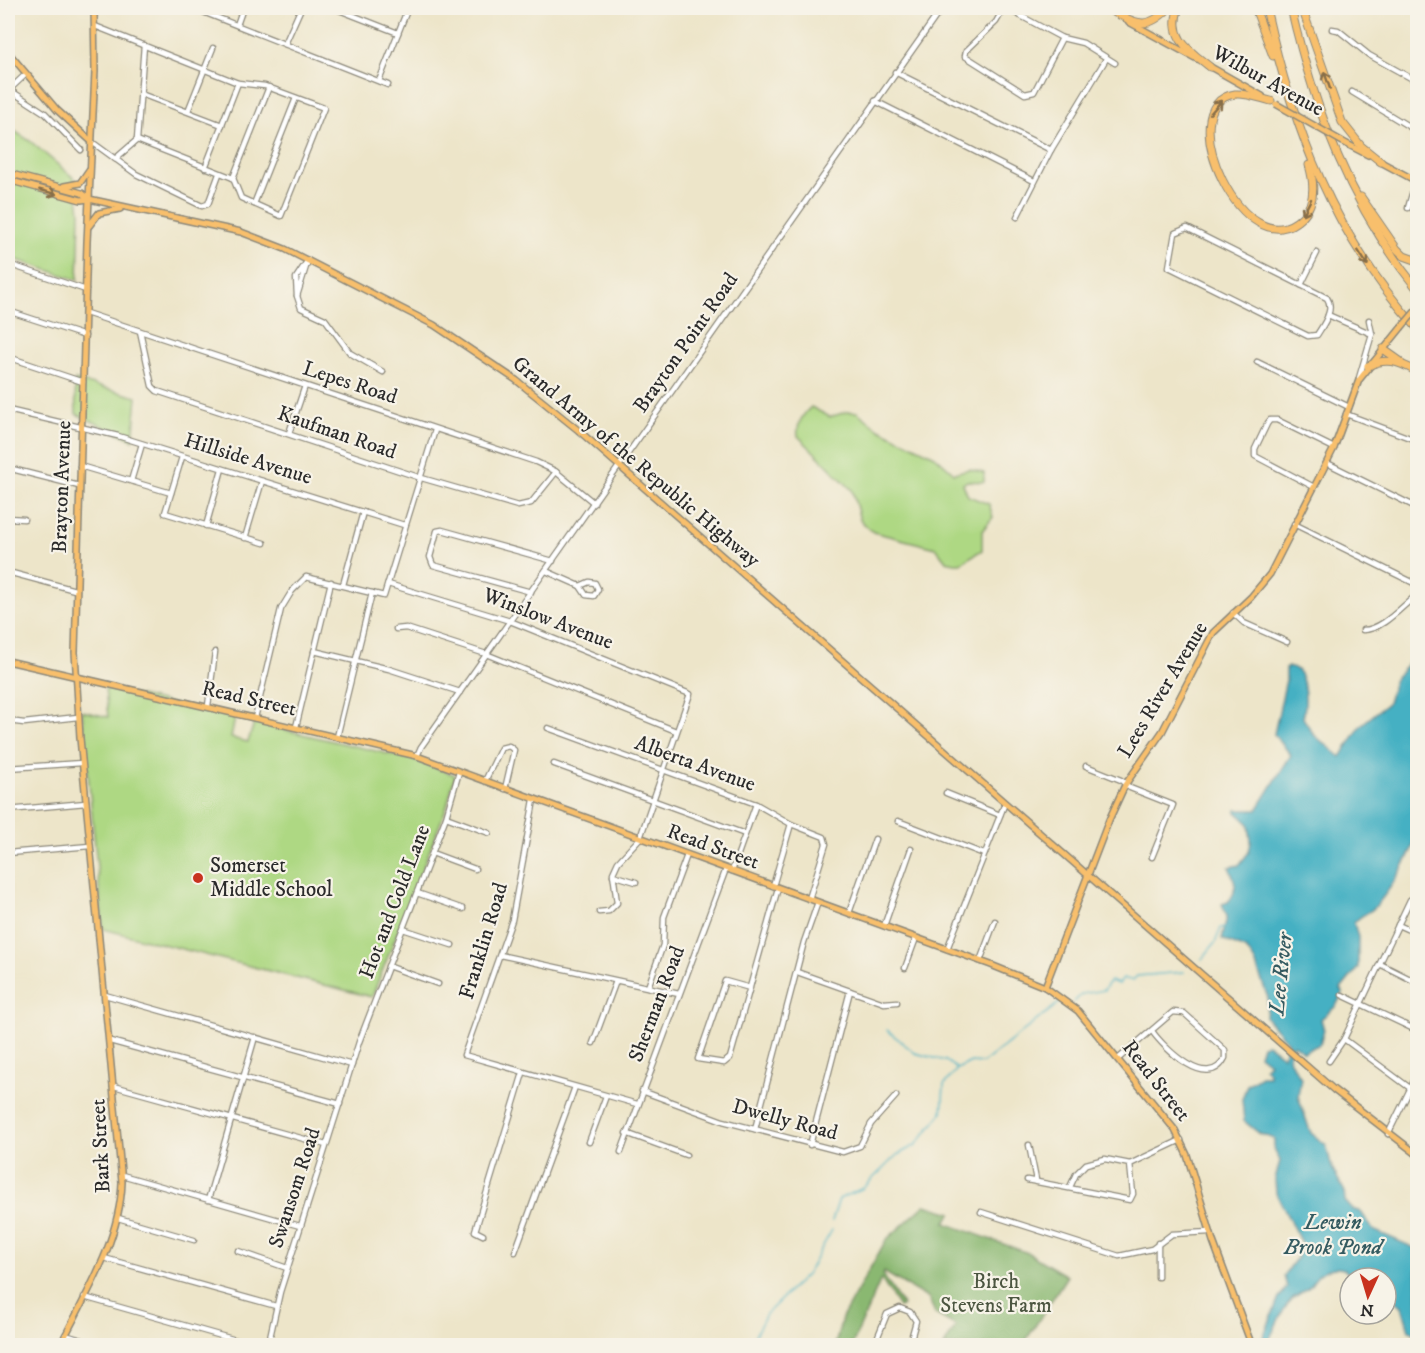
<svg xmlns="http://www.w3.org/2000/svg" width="1425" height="1353" viewBox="0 0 1425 1353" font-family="'IM FELL DW Pica',serif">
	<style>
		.green { fill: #aed883; stroke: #6c8257; stroke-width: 1.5 }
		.forest { fill: #8ab871; stroke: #5a724e; stroke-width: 1.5 }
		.water { fill: #45b0c3; stroke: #386e77; stroke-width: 1.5 }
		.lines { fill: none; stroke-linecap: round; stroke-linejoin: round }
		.stream { stroke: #45b0c3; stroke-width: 1.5 }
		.minor-casing { stroke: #8c887a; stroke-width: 7 }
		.major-casing { stroke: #8c887a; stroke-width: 8 }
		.highway-casing { stroke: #8c887a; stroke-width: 9 }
		.minor { stroke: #fff; stroke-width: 4.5 }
		.major { stroke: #f8bf6c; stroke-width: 5 }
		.highway { stroke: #f8bf6c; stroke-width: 7 }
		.major-bridge-casing { stroke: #8c887a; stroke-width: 8; stroke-linecap: butt }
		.major-bridge { stroke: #f8bf6c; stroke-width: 5 }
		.oneway { stroke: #876e48 }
		.poi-dot { fill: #c8321e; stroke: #f7f3e8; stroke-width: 2 }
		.labels { text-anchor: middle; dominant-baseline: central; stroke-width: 4.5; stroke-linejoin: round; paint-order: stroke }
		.street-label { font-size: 21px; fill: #2b2b2b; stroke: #f7f3e8 }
		.poi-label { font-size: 21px; fill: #2b2b2b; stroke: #f7f3e8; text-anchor: start }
		.park-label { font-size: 21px; fill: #4c5641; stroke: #f7f3e8 }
		.water-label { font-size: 22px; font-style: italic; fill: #345a60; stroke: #f7f3e8 }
	</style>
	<rect width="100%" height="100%" fill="#f7f3e8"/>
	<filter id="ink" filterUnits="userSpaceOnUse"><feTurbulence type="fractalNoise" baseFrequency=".0167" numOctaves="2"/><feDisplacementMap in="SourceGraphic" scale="12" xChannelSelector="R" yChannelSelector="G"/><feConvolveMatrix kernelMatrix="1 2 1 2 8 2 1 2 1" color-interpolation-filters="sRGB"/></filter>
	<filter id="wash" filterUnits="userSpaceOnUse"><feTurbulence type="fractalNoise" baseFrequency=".008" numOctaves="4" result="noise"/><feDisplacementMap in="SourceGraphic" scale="24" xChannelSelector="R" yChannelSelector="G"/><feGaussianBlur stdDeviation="1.35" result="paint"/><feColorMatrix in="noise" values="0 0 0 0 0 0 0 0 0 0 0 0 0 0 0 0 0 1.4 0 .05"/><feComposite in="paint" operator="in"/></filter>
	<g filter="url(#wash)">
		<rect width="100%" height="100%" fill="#ede5c9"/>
		<!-- green -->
		<g class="green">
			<polygon points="8,127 30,141 76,180 80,212 78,280 8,257"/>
			<polygon points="75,380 137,397 133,440 76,414"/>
			<path d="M811,407L830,417L846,412H857L879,429L935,456L954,473L970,469L984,473V482L967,481L963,484L968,496L989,504L993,517L982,531V550L961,563H955L946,561L936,548L873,532L860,520L852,490L798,436C796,425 803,414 811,407Z"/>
			<polygon points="105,688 235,718 231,738 248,742 254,723 415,760 455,775 447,806 372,997 103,929 82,711 108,717"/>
		</g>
		<!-- forest -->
		<polygon class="forest" points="925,1205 952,1213 945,1223 1028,1253 1067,1276 1023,1345 944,1346 956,1326 935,1314 929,1299 884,1272 883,1275 903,1306 899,1307 881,1279 852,1345 835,1346 842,1318 886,1240"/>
		<!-- water -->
		<path class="water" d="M1417,657L1418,831C1411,857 1393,886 1376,906C1370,913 1360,915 1354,923L1358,937V968L1341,989L1342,994L1336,1006L1321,1019L1324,1030L1320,1044L1304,1052L1293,1044L1288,1058L1301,1078L1298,1096L1308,1125L1311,1133L1326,1145L1332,1168L1344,1190L1345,1201L1352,1209L1361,1212L1373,1230L1417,1249V1335L1409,1330L1402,1306L1386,1295V1278H1352L1344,1269C1327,1265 1318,1273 1310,1286C1305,1292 1296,1294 1291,1300C1279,1313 1275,1331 1266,1345H1260L1279,1298L1287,1287L1284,1276L1300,1253L1302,1245L1276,1193L1275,1179L1280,1161L1274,1148V1139L1260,1134L1244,1121L1242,1099L1247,1085L1261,1076H1269V1072L1264,1068L1269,1063L1259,1055L1262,1045L1267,1044L1283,1056L1288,1043L1266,1017L1268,998L1255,962L1247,950L1222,939L1227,916L1222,904L1228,902C1239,890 1235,880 1229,867L1239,865L1249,852L1251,842L1249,824L1236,812L1237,810H1257L1291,755L1274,734L1286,680V667C1307,663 1307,704 1303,718L1314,735L1341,757L1361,725L1388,703L1395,678L1413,659Z"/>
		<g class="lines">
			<!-- stream -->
			<g class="stream">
				<polyline points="1202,959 1215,943 1221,928 1225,927"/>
				<polyline points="1074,1002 1082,994 1104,990 1110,981 1119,984 1123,979 1133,980 1137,976 1184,972"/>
				<polyline points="887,1030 915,1053 946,1061 956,1068"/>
				<polyline points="832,1221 839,1199 863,1188 897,1155 916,1145 942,1113 944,1085 957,1069 971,1062 983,1063 1059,1003"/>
				<polyline points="744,1346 754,1337 766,1314 807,1274 832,1230"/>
			</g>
		</g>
	</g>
	<g filter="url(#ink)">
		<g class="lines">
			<!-- minor casing -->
			<g class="minor-casing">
				<g id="minor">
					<polyline points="193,8 388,85"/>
					<polyline points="334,8 398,33"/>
					<polyline points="1004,8 996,22 966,51 965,56 1025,94 1034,92 1062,38"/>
					<polyline points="1006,8 1062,38 1083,43 1115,63"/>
					<polyline points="237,25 243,8"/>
					<polyline points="95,26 238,83 265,86 324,108 281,216 241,198 233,178 137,140"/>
					<polyline points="1332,29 1338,30 1369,55 1418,82"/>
					<polyline points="285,44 301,8"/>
					<polyline points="895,72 1051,150"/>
					<polyline points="379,81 408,8"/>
					<polyline points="8,89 45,113 81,150"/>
					<polyline points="9,90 26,74"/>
					<polyline points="1352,92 1418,132"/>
					<polyline points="141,94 222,125"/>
					<polyline points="875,101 1034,181"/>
					<polyline points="188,111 213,48"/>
					<polyline points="92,142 136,174 202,206 208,204 219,174"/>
					<polyline points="115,159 137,140 144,45"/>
					<polyline points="205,168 238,83"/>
					<polyline points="233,178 269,87"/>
					<polyline points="254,204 296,98"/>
					<polyline points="1408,208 1418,173"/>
					<polyline points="1017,217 1051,150 1106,59"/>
					<path d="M1187,228L1327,298C1335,310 1323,325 1317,335L1308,336L1169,267L1175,233Z"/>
					<polygon points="308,260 297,296 296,278"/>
					<polyline points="8,264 86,290"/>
					<polyline points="1301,285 1317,253"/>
					<polyline points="297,296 301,308 325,319 350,353 383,372"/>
					<polyline points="8,311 85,336"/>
					<polyline points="86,313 536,462 555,471 594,503"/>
					<polyline points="1328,315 1372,334"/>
					<polyline points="140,331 152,386 157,391 418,477 518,506 531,503 556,472"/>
					<polyline points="8,357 83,382"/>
					<polyline points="1257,362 1349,407"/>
					<polyline points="1359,378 1372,334 1369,320"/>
					<polyline points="8,410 118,436 404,525"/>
					<polyline points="1346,414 1418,441"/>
					<polyline points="289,433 305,386"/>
					<polyline points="182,457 165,513 264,543"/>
					<polyline points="1327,463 1418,508"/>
					<polyline points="80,466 171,493"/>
					<polyline points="8,468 79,486"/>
					<polyline points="131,481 142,444"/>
					<polyline points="1314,487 1255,456 1255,449 1267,424 1270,420 1277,420 1334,448"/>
					<polyline points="8,518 24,519"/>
					<polyline points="1294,524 1418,585"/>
					<polyline points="206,526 222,469"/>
					<polyline points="245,538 262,481"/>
					<polyline points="546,571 580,586"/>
					<polyline points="8,572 75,590"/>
					<polygon points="589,582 595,583 598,589 594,596 586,595 580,586"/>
					<polyline points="388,584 510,621 690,694 640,838 618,862 613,873 617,903 609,911 599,912"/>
					<polyline points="343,585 363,512"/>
					<polyline points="531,592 433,565 430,557 437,531 442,530 553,561"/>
					<polyline points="1233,613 1244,623 1287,642"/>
					<polyline points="396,629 406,628 486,654 676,731"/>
					<path d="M1363,630C1383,630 1403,605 1418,594"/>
					<polyline points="314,651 389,669 460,692"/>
					<polyline points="208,706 215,652"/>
					<polyline points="255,718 281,609 292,591 306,577 384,596 435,430"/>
					<polyline points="8,721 24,723 78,717"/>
					<polyline points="296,727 331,582"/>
					<polyline points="548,728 756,804 791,824 824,837 826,844 809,899"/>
					<polyline points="337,737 372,593"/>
					<polyline points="417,756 421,747 942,8"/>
					<polyline points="554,764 745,834"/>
					<polyline points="1086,766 1121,780 1130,788 1173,805 1152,857"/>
					<polyline points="8,768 82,763"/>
					<polyline points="485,781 501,748 509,746 514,750 505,789"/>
					<polyline points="946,793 1000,815"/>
					<polyline points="534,800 512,920 464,1055 637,1104"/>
					<polyline points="8,810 86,803"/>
					<polyline points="446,817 489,833"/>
					<polyline points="898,821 984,854"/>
					<polyline points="8,853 90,846"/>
					<polyline points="432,853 475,869"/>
					<polyline points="732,871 756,804"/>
					<polyline points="613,875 636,882"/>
					<polyline points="773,886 791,824"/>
					<polyline points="417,893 463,909"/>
					<polyline points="849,913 875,839"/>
					<polyline points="1398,925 1418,934"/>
					<polyline points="884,926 911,849"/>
					<polyline points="403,929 452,945"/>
					<polyline points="947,949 1005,803"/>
					<polyline points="500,955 679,994"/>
					<polyline points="980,961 995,921"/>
					<polyline points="1380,964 1418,983"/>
					<polyline points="388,966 438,984"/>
					<polyline points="905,968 916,938"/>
					<polyline points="797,972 884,1003 897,1002"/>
					<polyline points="648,987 663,945 664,917 687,855"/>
					<polyline points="750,988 725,981 698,1059 724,1063 730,1058 778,888"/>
					<polyline points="105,995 352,1065"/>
					<polyline points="1342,995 1418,1031"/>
					<polyline points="1344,1039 1418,1094"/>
					<polyline points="110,1041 340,1104"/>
					<polyline points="593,1043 616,981"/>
					<path d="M1118,1059L1173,1012L1184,1013L1225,1050V1058C1208,1092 1164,1048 1152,1031"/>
					<polyline points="1329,1061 1344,1039 1410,900"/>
					<polyline points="114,1086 326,1145"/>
					<polyline points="642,1091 723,1121 843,1152 860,1146 871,1124 896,1096"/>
					<polyline points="755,1129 804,942 818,902"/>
					<polyline points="626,1133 686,1155"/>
					<polyline points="1388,1134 1418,1073"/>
					<polyline points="589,1142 606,1096"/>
					<polyline points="810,1145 850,991"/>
					<polyline points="1029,1145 1036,1180"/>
					<polyline points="621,1152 726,869"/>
					<polyline points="122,1175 300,1226"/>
					<polyline points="1027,1180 1130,1200 1133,1194 1130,1164"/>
					<polyline points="1070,1187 1076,1174 1086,1164 1105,1159 1130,1164 1181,1140"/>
					<polyline points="208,1200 255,1037"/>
					<polyline points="981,1212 1119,1256 1152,1249 1172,1234 1210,1232"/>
					<polyline points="118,1218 194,1240"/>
					<polyline points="483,1235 475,1231 523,1073"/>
					<polyline points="1158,1243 1158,1277"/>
					<polyline points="238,1251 287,1268"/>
					<polyline points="515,1252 575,1087"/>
					<polyline points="104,1258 276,1306"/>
					<polyline points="84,1297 257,1346"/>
					<polyline points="65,1335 103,1346"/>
					<polyline points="268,1346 280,1292 359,1042 446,817 459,772"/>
					<polyline points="874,1346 887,1314 900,1308 910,1312 916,1321 909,1346"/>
				</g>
			</g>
			<!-- major casing -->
			<g class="major-casing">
				<g id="major">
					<polyline points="1129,22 1197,59"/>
					<polyline points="8,52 57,110 92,142"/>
					<polyline points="1207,65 1262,96"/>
					<polyline points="1343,142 1368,155"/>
					<polyline points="1379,161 1418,182"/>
					<polyline points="8,173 82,193 89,199"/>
					<polyline points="8,180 81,200 89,199 241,232 285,249 434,325 516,380 578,430 1334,1090 1418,1155"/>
					<polyline points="64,186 80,183 89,170"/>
					<polyline points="89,226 99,213 120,209"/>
					<polyline points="8,661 417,756 991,965 1045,987 1078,1011 1175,1130 1187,1155 1213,1241 1252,1346"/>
					<polyline points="1045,987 1109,820 1125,785 1162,732 1213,633 1251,597 1270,574 1334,448 1359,380 1401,328"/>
					<path d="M60,1346C86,1294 120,1241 122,1182L80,738L75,652L87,242L95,71L94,8"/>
				</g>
			</g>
			<!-- highway casing -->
			<g class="highway-casing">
				<g id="highway">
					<path d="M1105,8C1134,21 1144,34 1169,8"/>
					<path d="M1179,8C1167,37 1190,51 1210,67"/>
					<polyline points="1255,8 1273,56"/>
					<path d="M1266,8C1293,129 1333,235 1418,329"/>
					<path d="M1291,8C1315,111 1350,206 1418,290"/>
					<polyline points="1302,8 1342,122 1361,146 1381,162"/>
					<path d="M1271,101C1259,98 1247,93 1235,94C1168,103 1246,273 1302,217C1316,203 1314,182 1309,165"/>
					<polyline points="1361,197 1397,249 1404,256 1418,261"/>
					<polyline points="1383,349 1400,361"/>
					<path d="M1368,366C1388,356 1400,363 1418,372"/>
				</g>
			</g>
			<!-- minor -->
			<use href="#minor" class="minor"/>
			<!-- major -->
			<use href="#major" class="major"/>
			<!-- highway -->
			<use href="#highway" class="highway"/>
			<!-- major-bridge casing -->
			<g class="major-bridge-casing">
				<g id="major-bridge">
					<polyline points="1276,104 1343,142"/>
					<polyline points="1401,328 1418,308"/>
				</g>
			</g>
			<!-- major-bridge -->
			<use href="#major-bridge" class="major-bridge"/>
		</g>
		<!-- one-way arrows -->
		<defs><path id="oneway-shaft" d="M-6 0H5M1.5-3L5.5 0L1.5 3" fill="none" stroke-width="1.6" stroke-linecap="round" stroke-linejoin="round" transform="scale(1.5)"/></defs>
		<g class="oneway">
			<use href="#oneway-shaft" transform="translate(1327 80) rotate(-109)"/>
			<use href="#oneway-shaft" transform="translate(1216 107) rotate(-49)"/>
			<use href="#oneway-shaft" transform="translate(48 192) rotate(15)"/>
			<use href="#oneway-shaft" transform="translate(1307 207) rotate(117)"/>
			<use href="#oneway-shaft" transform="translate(1363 258) rotate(57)"/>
		</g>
	</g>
	<!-- markers -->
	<circle class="poi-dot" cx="198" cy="878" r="6"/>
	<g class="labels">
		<!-- street labels -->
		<g class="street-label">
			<text transform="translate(1268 81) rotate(29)">Wilbur Avenue</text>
			<text transform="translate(686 343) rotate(-55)">Brayton Point Road</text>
			<text transform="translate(350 383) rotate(18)">Lepes Road</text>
			<text transform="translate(337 433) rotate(19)">Kaufman Road</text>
			<text transform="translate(248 459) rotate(17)">Hillside Avenue</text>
			<text transform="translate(636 462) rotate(40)">Grand Army of the Republic Highway</text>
			<text transform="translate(62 487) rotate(-88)">Brayton Avenue</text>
			<text transform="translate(548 619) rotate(21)">Winslow Avenue</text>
			<text transform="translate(1163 690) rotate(-59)">Lees River Avenue</text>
			<text transform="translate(249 699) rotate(13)">Read Street</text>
			<text transform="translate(695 764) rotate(20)">Alberta Avenue</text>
			<text transform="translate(713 847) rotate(20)">Read Street</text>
			<text transform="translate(395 902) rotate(-69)">Hot and Cold Lane</text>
			<text transform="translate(484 941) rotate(-73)">Franklin Road</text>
			<text transform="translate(657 1004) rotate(-69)">Sherman Road</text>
			<text transform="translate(1156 1081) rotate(52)">Read Street</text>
			<text transform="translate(785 1120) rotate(15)">Dwelly Road</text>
			<text transform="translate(101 1146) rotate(-93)">Bark Street</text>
			<text transform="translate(295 1188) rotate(-72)">Swansom Road</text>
		</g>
		<!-- poi labels -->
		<g class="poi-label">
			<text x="210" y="866">Somerset<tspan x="210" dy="24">Middle School</tspan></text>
		</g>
		<!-- park labels -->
		<g class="park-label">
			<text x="996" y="1282">Birch<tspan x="996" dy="24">Stevens Farm</tspan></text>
		</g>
		<!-- water labels -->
		<g class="water-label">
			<text transform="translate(1281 974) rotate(-84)">Lee River</text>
			<text x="1333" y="1222">Lewin<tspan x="1333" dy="25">Brook Pond</tspan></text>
		</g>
	</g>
	<!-- margin -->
	<rect width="1425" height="1353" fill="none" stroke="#f7f3e8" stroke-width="30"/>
	<!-- north arrow -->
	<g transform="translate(1368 1296) rotate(184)"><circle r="28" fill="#f7f3e8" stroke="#a5a39c" stroke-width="1.5"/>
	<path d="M0-4.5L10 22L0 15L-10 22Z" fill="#c8321e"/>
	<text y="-9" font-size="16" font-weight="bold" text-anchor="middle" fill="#2b2b2b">N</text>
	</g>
</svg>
